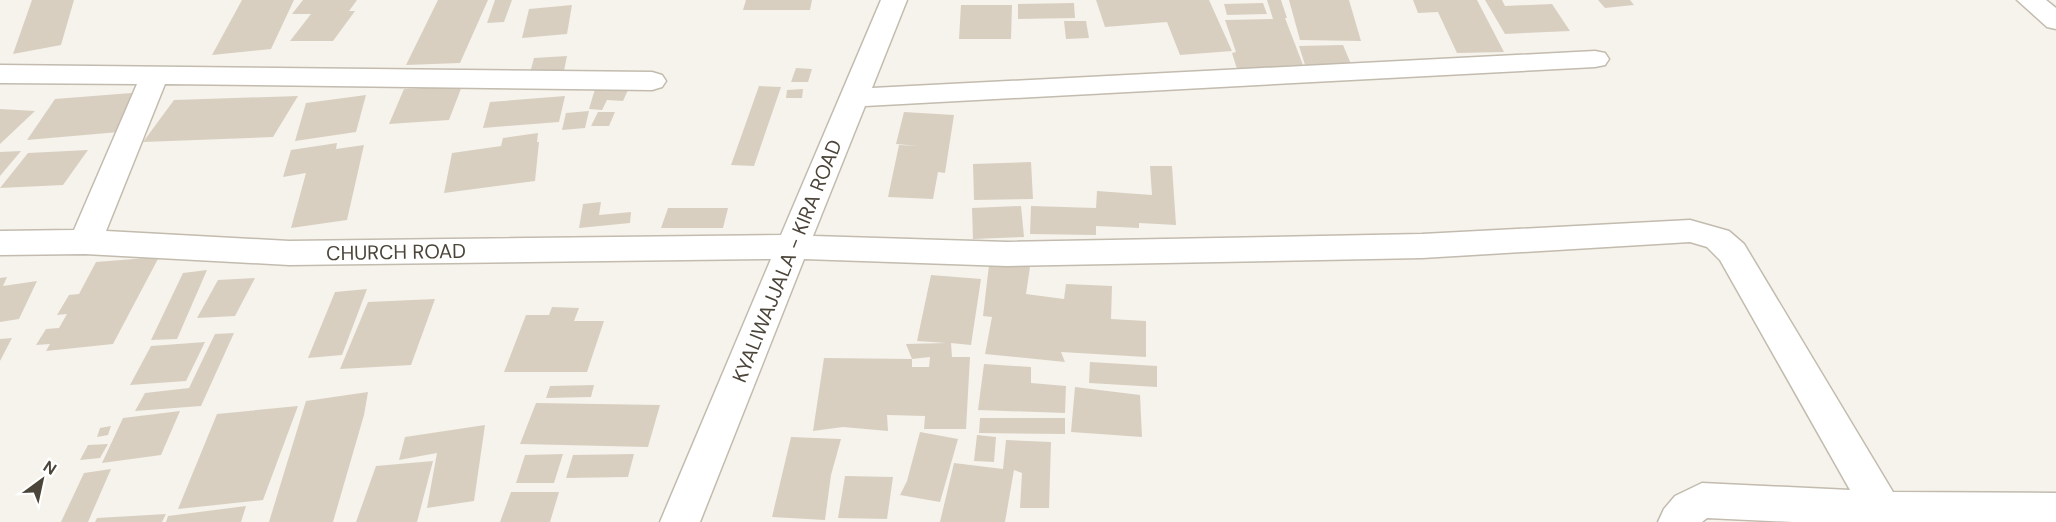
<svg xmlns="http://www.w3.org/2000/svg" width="2056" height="522" viewBox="0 0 2056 522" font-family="'DM Sans',sans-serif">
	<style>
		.building { fill: #d8cfc1; fill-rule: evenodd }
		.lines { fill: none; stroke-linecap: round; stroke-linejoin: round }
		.minor-casing { stroke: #c2bbae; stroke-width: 3 }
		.minor { fill: #fff; fill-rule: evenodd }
		.labels { text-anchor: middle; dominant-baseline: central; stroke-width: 6; stroke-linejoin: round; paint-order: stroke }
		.street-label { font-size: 20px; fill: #4b4439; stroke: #fff }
	</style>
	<rect width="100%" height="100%" fill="#f6f3ec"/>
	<!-- building -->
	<g class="building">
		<polygon points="32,0 74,0 61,45 13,54"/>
		<polygon points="242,0 294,0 271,49 212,55"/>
		<polygon points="303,0 357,0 349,11 355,11 333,41 290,41 311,14 292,14"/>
		<polygon points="438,0 488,0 460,63 406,65"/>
		<polygon points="495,0 512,0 504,22 487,23"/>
		<polygon points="746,0 812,0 810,10 743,10"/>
		<polygon points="1096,0 1209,0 1232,51 1180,55 1167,22 1105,27"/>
		<polygon points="1267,0 1281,0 1287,18 1285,18 1303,65 1237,69 1232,53 1236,52 1225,20 1273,19"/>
		<polygon points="1289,0 1349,0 1361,41 1300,40"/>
		<polygon points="1413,0 1477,0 1504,52 1457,53 1438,12 1418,13"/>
		<polygon points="1485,0 1502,0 1505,6 1552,4 1570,31 1505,34"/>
		<polygon points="1598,0 1630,0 1634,5 1605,8"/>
		<polygon points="1074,3 1075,18 1018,19 1018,4"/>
		<polygon points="1263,3 1267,14 1227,15 1224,4"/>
		<polygon points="572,5 567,34 522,38 529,9"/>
		<polygon points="961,5 1012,5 1011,39 959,39"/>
		<polygon points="1064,21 1086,21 1089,38 1066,39"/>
		<polygon points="1343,45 1351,64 1305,65 1299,46"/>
		<polygon points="567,56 564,71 530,73 534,58"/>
		<polygon points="796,68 812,69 808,82 791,82"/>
		<polygon points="462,86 449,120 389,124 404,89"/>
		<polygon points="759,86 781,87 754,166 731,165"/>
		<polygon points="595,89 628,90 623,101 607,100 602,110 589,109"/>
		<polygon points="803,89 802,98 786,98 787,90"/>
		<polygon points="144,92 119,132 27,140 55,99"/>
		<polygon points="366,95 356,132 295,141 306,103"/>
		<polygon points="298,96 273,137 143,142 174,100"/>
		<polygon points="565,96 559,122 483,128 490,102"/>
		<polygon points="0,109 35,111 0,144"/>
		<polygon points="589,111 585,128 562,130 566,113"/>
		<polygon points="598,112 615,112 609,126 591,126"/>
		<polygon points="904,112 954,115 945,173 938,172 933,199 888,197 899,145 918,146 896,144"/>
		<polygon points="538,133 537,142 539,142 535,181 444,193 452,153 501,146 503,138"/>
		<polygon points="337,143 336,149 364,145 347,220 291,228 306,173 283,177 291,150"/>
		<polygon points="88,150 63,185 0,188 28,153"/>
		<polygon points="21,151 0,176 0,152"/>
		<polygon points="1031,162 1033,199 974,200 973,164"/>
		<polygon points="1150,166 1172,166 1176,225 1139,223 1139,228 1096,226 1096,235 1030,234 1031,206 1096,208 1097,191 1152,195"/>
		<polygon points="601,202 599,215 631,212 630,223 579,228 583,204"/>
		<polygon points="1021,206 1024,237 973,239 972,208"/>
		<polygon points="668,208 728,208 723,228 661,228"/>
		<polygon points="159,257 113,344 46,351 50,344 36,345 46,329 59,328 67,314 57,315 69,295 79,294 96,262"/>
		<polygon points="989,265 1030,267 1026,294 1064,299 1066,284 1112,286 1111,319 1146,321 1146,357 1061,352 1065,362 985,354 992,317 983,316"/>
		<polygon points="207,270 177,339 151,340 183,273"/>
		<path d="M931,275L981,279L971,345L951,343L952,357H970L966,429H924L925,416L887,415L888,431L843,427L813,431L824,358L912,359L906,344L946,343L917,341ZM930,357L929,367H912V359Z"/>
		<polygon points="7,277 3,286 37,281 19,319 0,322 0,278"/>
		<polygon points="255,278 235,316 197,318 218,280"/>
		<polygon points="367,289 342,355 308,358 335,292"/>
		<polygon points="435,299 411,365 340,369 368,302"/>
		<polygon points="552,307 579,308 574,321 604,321 587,372 504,372 526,315 549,315"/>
		<polygon points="234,333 201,406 135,411 145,393 189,388 215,334"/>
		<polygon points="12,338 0,361 0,339"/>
		<polygon points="205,342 186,381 130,385 151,346"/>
		<polygon points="1090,362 1157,366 1157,387 1089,383"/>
		<polygon points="984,364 1031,367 1031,383 1066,386 1065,413 978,410"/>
		<polygon points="594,385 591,397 546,398 550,386"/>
		<polygon points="1075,387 1140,395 1142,437 1071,432"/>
		<polygon points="368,392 364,415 333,522 269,522 306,401"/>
		<polygon points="536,403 660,405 648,447 520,444"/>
		<polygon points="298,406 263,500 178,509 217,414"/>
		<polygon points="180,411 161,455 102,463 123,418"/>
		<polygon points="980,418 1065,418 1065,434 979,433"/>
		<polygon points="485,425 474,501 427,508 437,453 399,460 405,437"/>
		<polygon points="111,426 108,435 97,437 100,428"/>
		<polygon points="920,432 958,439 940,502 900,495 907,481"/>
		<polygon points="977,435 996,437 994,462 974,461"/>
		<polygon points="791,437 841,439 831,475 825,520 772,517"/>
		<polygon points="1006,440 1051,442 1049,508 1020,508 1022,473 1014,470 1005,522 940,522 954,463 1003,469"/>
		<polygon points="108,444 100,458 80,460 88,445"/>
		<polygon points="563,454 554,483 516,483 525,455"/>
		<polygon points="634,454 628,477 566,478 573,455"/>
		<polygon points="433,461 417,522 356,522 376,466"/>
		<polygon points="111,469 88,522 61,522 84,473"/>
		<polygon points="845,476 893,477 887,519 838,518"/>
		<polygon points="511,492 559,492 550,522 500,522"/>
		<polygon points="246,506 241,522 166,522 168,516"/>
		<polygon points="166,514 162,522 95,522 97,518"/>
	</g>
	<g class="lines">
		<!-- minor casing -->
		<g class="minor-casing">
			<g id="minor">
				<polygon points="881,0 907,0 872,88 1595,51 1605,53 1609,59 1605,65 1595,67 865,106 813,236 1007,242 1422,234 1690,220 1729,231 1744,244 1893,492 2056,493 2056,522 1793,522 1707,518 1702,522 1658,522 1664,509 1675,496 1702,483 1850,490 1720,260 1707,247 1690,242 1422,258 1007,266 804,259 700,522 660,522 771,259 289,265 85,254 0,255 0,231 74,230 137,84 0,83 0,65 652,72 662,75 666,81 662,87 652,90 165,84 106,231 289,241 781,235"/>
				<polygon points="2017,0 2046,0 2056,8 2056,29 2047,27"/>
			</g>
		</g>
		<!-- minor -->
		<use href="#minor" class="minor"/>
	</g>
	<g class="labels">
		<!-- street labels -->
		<g class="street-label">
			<text transform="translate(396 252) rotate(-1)">CHURCH ROAD</text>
			<text transform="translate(787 261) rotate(-68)">KYALIWAJJALA - KIRA ROAD</text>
		</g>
	</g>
	<!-- north arrow -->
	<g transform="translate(42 480) rotate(33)" stroke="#ffffff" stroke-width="4.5" paint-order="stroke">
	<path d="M0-4.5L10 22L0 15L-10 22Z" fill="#4b4439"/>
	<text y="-9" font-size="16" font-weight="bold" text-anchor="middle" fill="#4b4439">N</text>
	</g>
</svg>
